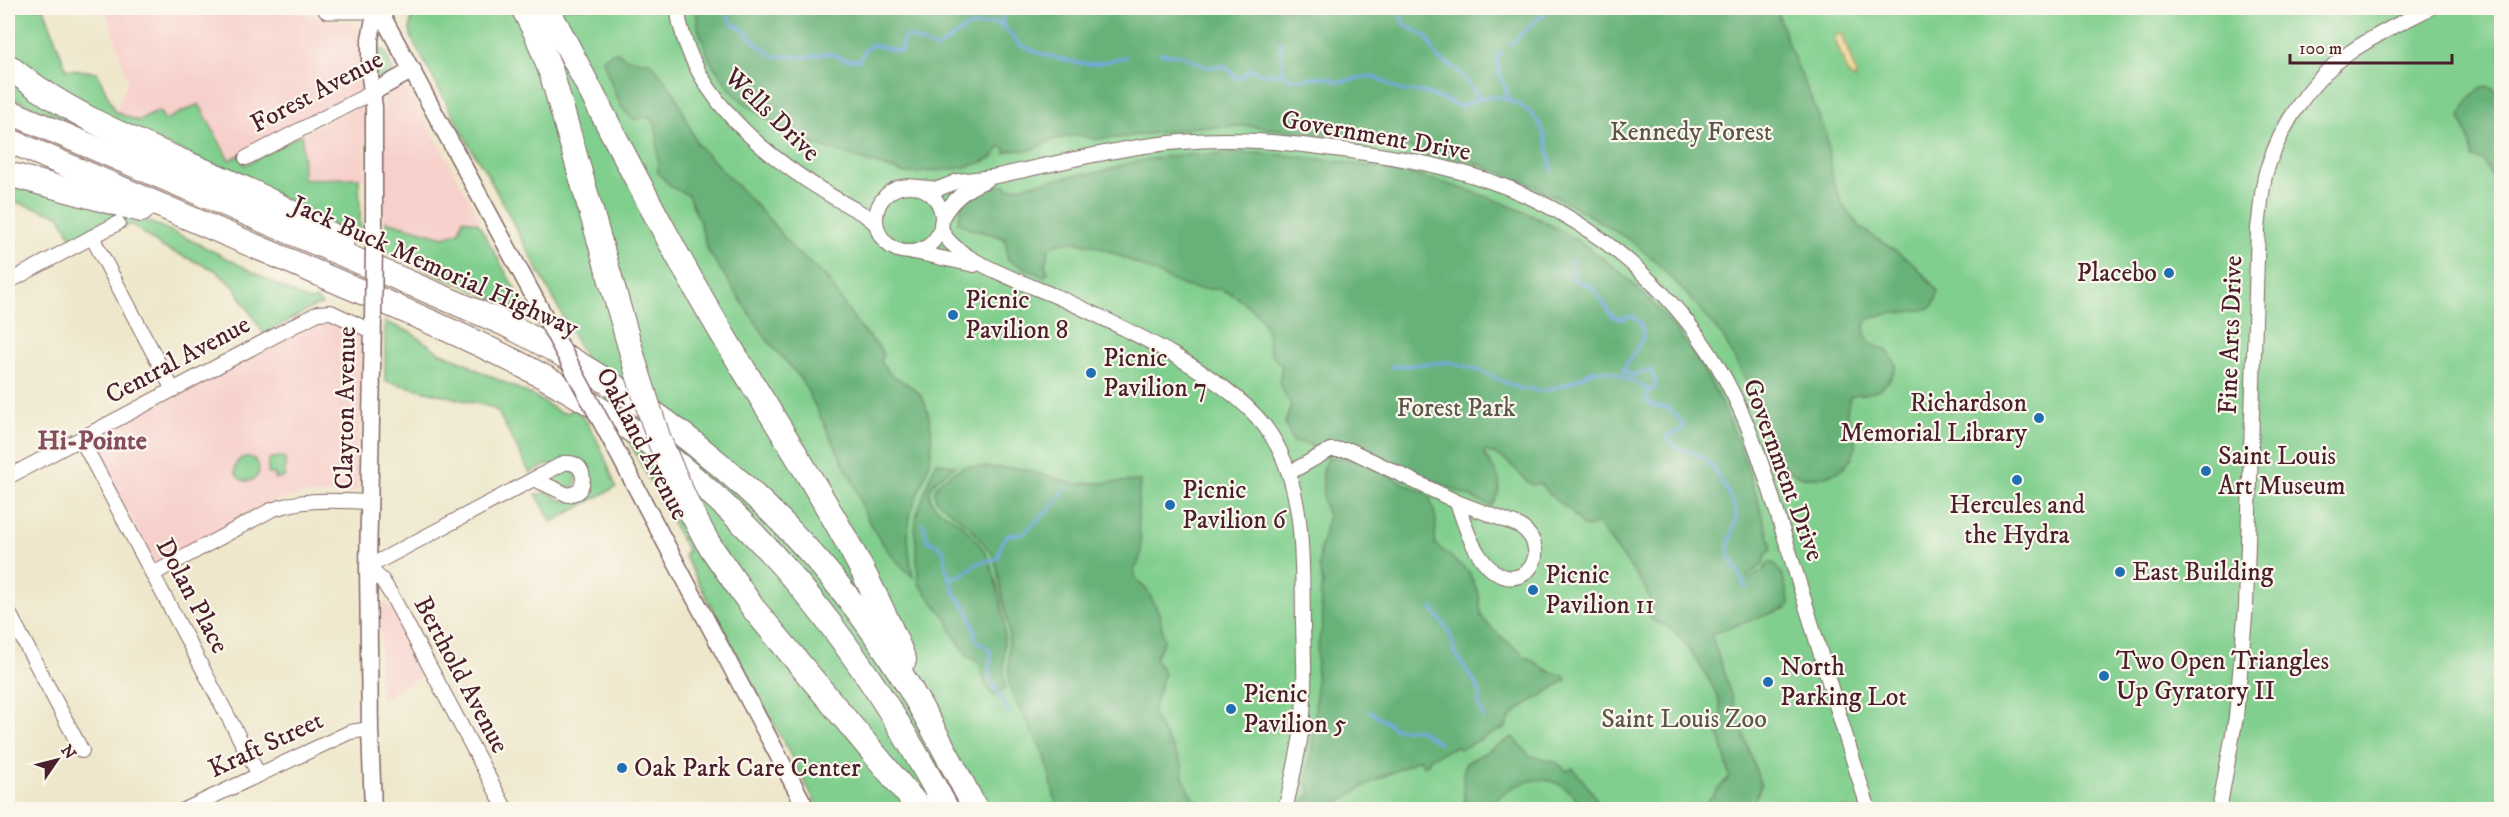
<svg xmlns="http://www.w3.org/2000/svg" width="2509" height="817" viewBox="0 0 2509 817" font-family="'IM FELL DW Pica',serif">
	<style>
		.built { fill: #f7d0cb }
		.green { fill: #81cf8e; stroke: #66775c; stroke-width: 1.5 }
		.forest { fill: #68b279; stroke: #596852; stroke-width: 1.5 }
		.sand { fill: #eeda9e; stroke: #9c7c64; stroke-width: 1.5 }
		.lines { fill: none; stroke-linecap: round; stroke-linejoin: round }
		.stream { stroke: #77a9e3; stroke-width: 3 }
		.minor-casing { stroke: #836563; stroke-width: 16 }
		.tertiary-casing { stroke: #836563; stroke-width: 19 }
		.primary-casing { stroke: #836563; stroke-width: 23 }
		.motorway-casing { stroke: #836563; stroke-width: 26 }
		.minor { stroke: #fff; stroke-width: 14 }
		.tertiary { stroke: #fff; stroke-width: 16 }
		.primary { stroke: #fff; stroke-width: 21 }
		.motorway { stroke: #fff; stroke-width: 24 }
		.tertiary-bridge-casing { stroke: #836563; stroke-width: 19; stroke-linecap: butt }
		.motorway-bridge-casing { stroke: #836563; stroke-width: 26; stroke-linecap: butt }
		.tertiary-bridge { stroke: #fff; stroke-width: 16 }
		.motorway-bridge { stroke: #fff; stroke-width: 24 }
		.poi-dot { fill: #1f6fb2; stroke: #fbf7ec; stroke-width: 2 }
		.labels { text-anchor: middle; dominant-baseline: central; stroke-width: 4.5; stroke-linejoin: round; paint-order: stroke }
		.street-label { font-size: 26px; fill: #4a1f2b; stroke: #fbf7ec }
		.park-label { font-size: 26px; fill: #5a5449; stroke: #fbf7ec }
		.poi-label { font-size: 26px; fill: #4a1f2b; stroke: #fbf7ec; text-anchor: start }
		.neighbourhood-label { font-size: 27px; font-weight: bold; fill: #844d61; stroke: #fbf7ec }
	</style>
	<rect width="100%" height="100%" fill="#fbf7ec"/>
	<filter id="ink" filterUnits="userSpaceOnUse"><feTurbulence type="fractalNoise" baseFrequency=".0167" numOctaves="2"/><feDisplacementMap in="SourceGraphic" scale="12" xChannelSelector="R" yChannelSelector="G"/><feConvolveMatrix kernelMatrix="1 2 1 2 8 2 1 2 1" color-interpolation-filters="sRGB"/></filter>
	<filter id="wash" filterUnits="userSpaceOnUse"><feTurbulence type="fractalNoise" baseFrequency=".008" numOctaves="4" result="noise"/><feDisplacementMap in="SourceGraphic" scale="24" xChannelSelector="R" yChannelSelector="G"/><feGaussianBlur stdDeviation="1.35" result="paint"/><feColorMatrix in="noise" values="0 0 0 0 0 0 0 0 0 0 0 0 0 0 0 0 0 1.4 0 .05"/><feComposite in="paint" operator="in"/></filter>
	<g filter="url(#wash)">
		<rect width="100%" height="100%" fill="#eee7cb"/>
		<!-- built -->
		<g class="built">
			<polygon points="105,8 270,8 358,25 365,30 364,88 229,160 165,120 138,121 115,112 128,80"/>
			<polygon points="403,84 409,89 481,221 478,223 463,219 459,232 444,237 382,220 384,95"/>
			<polygon points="360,104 365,110 365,178 303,179 302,134"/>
			<polygon points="320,318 328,318 358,332 362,339 359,490 350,494 298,495 281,499 259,509 159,563 153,561 92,446 93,439"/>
			<polygon points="385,602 390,606 425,674 380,700 380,606"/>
		</g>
		<!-- green -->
		<g class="green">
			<polygon points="15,8 44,8 66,69 97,72 115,112 138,121 159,111 165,120 199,104 229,160 239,155 245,165 302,134 303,179 359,178 361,241 293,203 95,112 8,55 8,15"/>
			<path d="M420,8H2501V809H819L684,555L688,552L486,172L472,150L412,39C408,27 410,16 420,8Z"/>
			<polygon points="378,47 386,53 393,72 376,81"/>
			<polygon points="8,73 82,127 8,96"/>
			<path d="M8,183C55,195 103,204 149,222C203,243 253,273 305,299L311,301L316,299L322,305L313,307L264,334L235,288L215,270L162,247L131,224L125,227L118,218L73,240L59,215L8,200Z"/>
			<polygon points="463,219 478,223 529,314 385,251 386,221 444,237 459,232"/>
			<path d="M385,322L410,332L439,352L464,362L477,370L534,396L559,412L567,413L574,409C594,423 607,464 616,487L552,522L536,494H542L545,490C550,493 555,498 561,500C583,507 596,485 585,465H547L530,473L498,412L491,407L385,381Z"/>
			<circle cx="247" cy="469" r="12"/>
			<polygon points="281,457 285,458 285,473 283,478 275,479 275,474 268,474 268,461 271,458"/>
			<path d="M565,469L572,470L578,477L574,486C566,490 557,486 552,479V476Z"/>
		</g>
		<!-- forest -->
		<g class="forest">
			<path d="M696,8H1776L1788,44L1826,133L1833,181L1843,206L1860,227L1913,263L1938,291C1937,297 1936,303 1931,307C1918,317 1849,305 1867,338C1871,347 1878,346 1886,350C1890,353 1893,360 1896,365C1893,381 1881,391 1865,394C1858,395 1856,393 1850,397L1847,411L1848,419L1855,431V448L1852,457L1841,470L1823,477H1802L1794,474L1779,460L1749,386L1723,337L1697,305L1653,259L1630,240L1567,202L1525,182L1473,162L1421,150L1338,136L1250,126L1198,127L1118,138L1093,139L1079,135L1055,139L1029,151L1012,150L1005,153V148L1000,147L995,156L980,163L961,168L916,173H905L818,146L786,131L754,111L733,93L710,61L698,28Z"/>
			<path d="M618,52L624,58L649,62L654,66L675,94L697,144L769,219L795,251L826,277L858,325L879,347L883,354L881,359C885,379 909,380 920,395C927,405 930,419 931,430C935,463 922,479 912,509C905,531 909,555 913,577C885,552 865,522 855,486L802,380L768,341L708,251L699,220L688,195L671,187L658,173L657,136L655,122L645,116L637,120C620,117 609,76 603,60L611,53Z"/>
			<path d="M2486,86L2491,87L2501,95V185L2492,177L2483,161L2473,158L2470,140L2461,120C2462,107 2473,91 2486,86Z"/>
			<path d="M1258,153C1439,167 1611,210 1708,378C1738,429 1753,487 1771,543V550L1767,552L1763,565L1747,575L1749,579L1763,571L1769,563H1774L1782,574L1790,604L1786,608L1711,634L1761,786L1751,809H1712L1706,803L1729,777C1728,759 1719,744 1718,727C1717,721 1722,716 1721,709C1718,690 1686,640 1670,628C1664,623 1656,625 1650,618V600L1645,587L1598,524L1595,523L1589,528L1581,525L1571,511L1558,502L1539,483L1532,485L1528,482C1510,465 1510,458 1484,451V454C1496,474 1508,482 1491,506L1349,443L1330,442L1315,451L1309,444L1293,442L1285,424L1291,405L1279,383L1282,366L1270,353C1268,338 1268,324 1255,312C1245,303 1229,289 1216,289C1204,289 1196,290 1185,286C1152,275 1080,225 1049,248L1045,265L1048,272L1044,277L1008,260L1005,239C990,231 972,233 958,222L964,197L986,188L1005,184L1007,189L1087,173L1088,175L1143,160L1182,155Z"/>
			<polygon points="1328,457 1353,459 1429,495 1436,519 1435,544 1469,572 1479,595 1481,616 1492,629 1526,657 1550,672 1562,675 1566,680 1518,710 1510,718 1506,727 1461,749 1456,746 1430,758 1428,764 1423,766 1420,759 1366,785 1328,809 1304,809 1303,803 1311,793 1306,781 1308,778 1315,719 1317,651 1323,621 1320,595 1323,585 1319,567 1320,551 1328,517 1323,500 1323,471"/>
			<path d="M936,462L955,466C946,473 927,483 930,497C933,510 951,516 961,524C970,533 981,544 987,556C995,573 1005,615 1004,633C1004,652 1003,670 1005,689L995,696C978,685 988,672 976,659L973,660L967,655L951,631L949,622L919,584L915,531L917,514Z"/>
			<path d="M969,466L1025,469L1073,484L1140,481C1139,493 1137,506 1138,519C1139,540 1147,551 1134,570L1137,581L1147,590L1160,615L1164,641L1155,659L1164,673L1152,714L1182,764L1183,777L1192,796L1206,809H1057L1045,756L1015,700L1009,685V631L996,564L993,555L970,527L936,500C936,497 934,492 935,490C938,480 960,467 969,466Z"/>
			<path d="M1513,737L1530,756L1556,762L1567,771L1573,768L1592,792L1602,809H1582C1561,765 1513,776 1488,809H1465L1463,774L1466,763Z"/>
		</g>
		<!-- sand -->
		<polygon class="sand" points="1840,33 1843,36 1856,73 1855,80 1848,74 1835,40 1835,36"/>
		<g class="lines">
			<!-- stream -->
			<g class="stream">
				<polyline points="722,8 733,24 741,28 758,45 774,56 808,57 829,53 847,60 860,60 865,49 873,45 901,52 903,40 907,36 936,49 968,27 994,23 1003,26 1019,44 1038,53 1077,63 1095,64 1126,57"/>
				<polyline points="1001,8 1003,26"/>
				<path d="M1396,8L1406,26L1426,36L1438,59C1457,65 1468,83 1480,99"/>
				<polyline points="1280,42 1283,74"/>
				<polyline points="1510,45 1550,8"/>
				<path d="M1160,53L1183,56L1207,67L1225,66L1236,77L1241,78L1249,69L1262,74H1283C1297,89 1317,68 1337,82L1372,76L1402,91L1423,92L1460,106C1469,104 1478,97 1487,97C1498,95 1508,99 1518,104C1547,120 1546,142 1552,171"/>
				<polyline points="1501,53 1497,56 1500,74 1509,99"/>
				<path d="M1572,260L1574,279L1578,282L1592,286L1612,316L1621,319L1633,316L1641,324L1644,336L1623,370L1632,376L1648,370L1652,373L1656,386L1647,394V401L1654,406L1669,408L1684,425L1680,431L1667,436L1666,438C1677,450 1691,451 1704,459C1713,464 1736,504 1736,515C1736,528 1728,539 1728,552L1746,588"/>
				<path d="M1390,367L1449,362L1478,370L1521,389C1529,387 1534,391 1541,391C1556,390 1580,379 1592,371H1611L1651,391"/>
				<polyline points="923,523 928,541 938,545 944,551 946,568 955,593 969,612 977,641 991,651 989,675 1009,714"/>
				<polyline points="951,579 964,574 976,564 998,558 1002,541 1008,535 1023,534 1054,505 1066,488"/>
				<polyline points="1432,608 1450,633 1456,655 1476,684 1480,693 1479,704 1483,719"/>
				<polyline points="1370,711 1396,729 1418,729 1439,743"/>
			</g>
		</g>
	</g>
	<g filter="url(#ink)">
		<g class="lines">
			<!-- minor casing -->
			<g class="minor-casing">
				<g id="minor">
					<path d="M677,8C691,106 783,171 865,215L875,223"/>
					<polyline points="246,158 373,92"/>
					<circle cx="909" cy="219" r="33"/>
					<path d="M919,187L938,189L958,181L992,177C1055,164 1117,147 1181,142C1232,137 1283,142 1334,149C1403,157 1475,170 1538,201C1620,241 1694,313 1734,396C1756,440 1769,488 1784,535C1813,626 1839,718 1869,810"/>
					<path d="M942,218C951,201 967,188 985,181"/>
					<path d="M941,223C941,238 957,249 969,257C997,274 1029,285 1060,298C1121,326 1235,378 1271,435C1306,490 1302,562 1303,625C1304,661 1306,698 1301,734C1297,759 1291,785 1285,810"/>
					<polyline points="92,237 173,390"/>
					<polyline points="914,252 974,265"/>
					<polyline points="8,282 118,223"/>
					<polyline points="81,439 259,775"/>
					<polyline points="1289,473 1330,450 1350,450 1457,502"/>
					<polyline points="8,477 318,313 331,312 373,332"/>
					<path d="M1457,502L1520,526C1557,553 1519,601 1486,564C1471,547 1464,523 1457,502Z"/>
					<path d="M153,574L271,510C308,497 332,501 370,502"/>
					<polyline points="8,611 82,751"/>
					<polyline points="184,810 350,732 370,729"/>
					<path d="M506,810L392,596L382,580L368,567L564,463C582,460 588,479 578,492L568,495L536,480"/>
					<path d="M2219,810L2236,717L2246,606L2258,228C2261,209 2261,187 2267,169C2281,126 2311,79 2349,53C2374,35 2403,22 2430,8"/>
				</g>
			</g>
			<!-- tertiary casing -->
			<g class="tertiary-casing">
				<g id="tertiary">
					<polyline points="378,8 546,319"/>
					<polyline points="373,92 413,70"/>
					<polyline points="374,243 374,107 370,77 370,39 376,8"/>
					<polyline points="373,320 368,567 370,729 373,810"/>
					<polyline points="612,442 807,810"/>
				</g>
			</g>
			<!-- primary casing -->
			<g class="primary-casing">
				<polyline id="primary" points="328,8 366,8"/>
			</g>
			<!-- motorway casing -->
			<g class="motorway-casing">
				<g id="motorway">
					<polyline points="523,8 537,35 552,75 636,368"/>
					<path d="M547,8C603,112 654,218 714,320C779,431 856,540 904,660"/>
					<path d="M8,66C79,124 167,153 250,191C281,206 311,224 342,241"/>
					<path d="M8,111L503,323C655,398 793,509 887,652C920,702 948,756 976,810"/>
					<path d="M8,140C117,187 227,234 336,281C457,333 579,383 682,468C796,562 878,680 947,810"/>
					<polyline points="8,174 141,210"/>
					<polyline points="688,506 708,543 753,608 921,810"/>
				</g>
			</g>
			<!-- minor -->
			<use href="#minor" class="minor"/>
			<!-- tertiary -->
			<use href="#tertiary" class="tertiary"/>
			<!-- primary -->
			<use href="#primary" class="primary"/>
			<!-- motorway -->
			<use href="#motorway" class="motorway"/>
			<!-- tertiary-bridge casing -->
			<g class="tertiary-bridge-casing">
				<g id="tertiary-bridge">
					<polyline points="546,319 612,442"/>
					<polyline points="373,320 374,243"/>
				</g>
			</g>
			<!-- motorway-bridge casing -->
			<g class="motorway-bridge-casing">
				<polyline id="motorway-bridge" points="636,368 659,440 688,506"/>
			</g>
			<!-- tertiary-bridge -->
			<use href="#tertiary-bridge" class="tertiary-bridge"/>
			<!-- motorway-bridge -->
			<use href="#motorway-bridge" class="motorway-bridge"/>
		</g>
	</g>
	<!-- markers -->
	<g class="poi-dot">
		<circle cx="2169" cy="273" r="6"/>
		<circle cx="953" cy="315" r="6"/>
		<circle cx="1091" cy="373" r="6"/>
		<circle cx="2039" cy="418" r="6"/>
		<circle cx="2206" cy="471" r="6"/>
		<circle cx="2017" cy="480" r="6"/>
		<circle cx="1170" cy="505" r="6"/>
		<circle cx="2120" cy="572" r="6"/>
		<circle cx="1533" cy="590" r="6"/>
		<circle cx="2104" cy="676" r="6"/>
		<circle cx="1768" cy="682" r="6"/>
		<circle cx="1231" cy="709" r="6"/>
		<circle cx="622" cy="768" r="6"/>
	</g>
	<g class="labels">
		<!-- street labels -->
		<g class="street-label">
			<text transform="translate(317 92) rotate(-28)">Forest Avenue</text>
			<text transform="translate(772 115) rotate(44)">Wells Drive</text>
			<text transform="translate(1376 136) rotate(10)">Government Drive</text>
			<text transform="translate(435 267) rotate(24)">Jack Buck Memorial Highway</text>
			<text transform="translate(2231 335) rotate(-88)">Fine Arts Drive</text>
			<text transform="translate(178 360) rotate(-28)">Central Avenue</text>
			<text transform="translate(346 408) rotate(-89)">Clayton Avenue</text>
			<text transform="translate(642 444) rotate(62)">Oakland Avenue</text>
			<text transform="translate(1783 470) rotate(70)">Government Drive</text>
			<text transform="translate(192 596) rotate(62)">Dolan Place</text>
			<text transform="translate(461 675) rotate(62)">Berthold Avenue</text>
			<text transform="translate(266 745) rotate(-25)">Kraft Street</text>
		</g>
		<!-- park labels -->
		<g class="park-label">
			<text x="1691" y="132">Kennedy Forest</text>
			<text x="1456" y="408">Forest Park</text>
			<text x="1684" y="719">Saint Louis Zoo</text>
		</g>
		<!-- poi labels -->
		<g class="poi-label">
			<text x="2157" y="273" text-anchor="end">Placebo</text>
			<text x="965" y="300">Picnic<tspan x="965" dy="30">Pavilion 8</tspan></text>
			<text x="1103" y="358">Picnic<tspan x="1103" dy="30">Pavilion 7</tspan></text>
			<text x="2027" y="403" text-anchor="end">Richardson<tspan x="2027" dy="30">Memorial Library</tspan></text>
			<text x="2218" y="456">Saint Louis<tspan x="2218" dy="30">Art Museum</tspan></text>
			<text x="1182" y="490">Picnic<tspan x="1182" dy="30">Pavilion 6</tspan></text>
			<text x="2017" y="505" text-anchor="middle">Hercules and<tspan x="2017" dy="30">the Hydra</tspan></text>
			<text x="2132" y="572">East Building</text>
			<text x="1545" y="575">Picnic<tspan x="1545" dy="30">Pavilion 11</tspan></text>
			<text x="2116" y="661">Two Open Triangles<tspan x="2116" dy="30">Up Gyratory II</tspan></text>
			<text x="1780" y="667">North<tspan x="1780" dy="30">Parking Lot</tspan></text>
			<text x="1243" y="694">Picnic<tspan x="1243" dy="30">Pavilion 5</tspan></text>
			<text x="634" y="768">Oak Park Care Center</text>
		</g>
		<!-- neighbourhood labels -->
		<g class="neighbourhood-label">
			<text x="92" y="441">Hi-Pointe</text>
		</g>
	</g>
	<!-- margin -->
	<rect width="2509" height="817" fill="none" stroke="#fbf7ec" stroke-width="30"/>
	<!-- north arrow -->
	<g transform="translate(57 760) rotate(55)" stroke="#fbf7ec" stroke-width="4.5" paint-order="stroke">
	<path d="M0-4.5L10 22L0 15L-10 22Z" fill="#4a1f2b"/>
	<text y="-9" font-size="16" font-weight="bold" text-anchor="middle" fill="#4a1f2b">N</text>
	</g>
	<!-- scale -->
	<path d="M2290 54v9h162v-9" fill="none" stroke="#4a1f2b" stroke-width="3"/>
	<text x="2299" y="54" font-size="18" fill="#4a1f2b" stroke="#fbf7ec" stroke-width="4.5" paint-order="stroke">100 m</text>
</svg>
